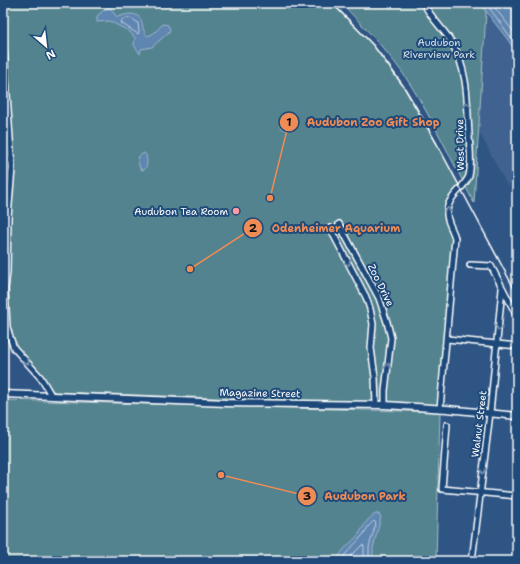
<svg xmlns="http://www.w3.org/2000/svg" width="520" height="564" viewBox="0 0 520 564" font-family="'Shantell Sans',sans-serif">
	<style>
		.built { fill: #406290 }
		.green { fill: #53838e; stroke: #a9c1c6 }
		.water { fill: #5f86b0; stroke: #9fb6d0 }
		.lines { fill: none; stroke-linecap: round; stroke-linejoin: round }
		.shore { stroke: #bfcfdf; stroke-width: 1 }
		.minor-casing { stroke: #fff; stroke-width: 8 }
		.tertiary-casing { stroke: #fff; stroke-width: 9 }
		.minor { stroke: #1f4a7a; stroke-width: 5 }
		.tertiary { stroke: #1f4a7a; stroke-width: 6 }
		.rail { stroke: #fff; stroke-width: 1.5 }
		.oneway { stroke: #7992af }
		.poi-dot { fill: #ff9aa2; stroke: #1f4a7a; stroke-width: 1.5 }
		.labels { text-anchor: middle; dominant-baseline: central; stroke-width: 4; stroke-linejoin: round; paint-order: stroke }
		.park-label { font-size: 10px; fill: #d4e0e3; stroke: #1f4a7a }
		.street-label { font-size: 10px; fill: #fff; stroke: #1f4a7a }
		.poi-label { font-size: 10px; fill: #fff; stroke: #1f4a7a; text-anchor: end }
		.leader { fill: none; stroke: #ef8b55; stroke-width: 1.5 }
		.callout-dot { fill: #ef8b55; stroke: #1f4a7a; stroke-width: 1.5 }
		.mark-label { font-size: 12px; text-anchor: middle; font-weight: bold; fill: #111 }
		.callout-label { font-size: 11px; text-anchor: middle; font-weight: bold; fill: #ef8b55; stroke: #1f4a7a; stroke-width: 4; stroke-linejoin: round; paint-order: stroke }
	</style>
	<rect width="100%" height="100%" fill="#2f5585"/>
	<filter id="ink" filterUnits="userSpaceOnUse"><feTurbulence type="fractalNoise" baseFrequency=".025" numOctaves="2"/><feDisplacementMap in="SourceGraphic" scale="8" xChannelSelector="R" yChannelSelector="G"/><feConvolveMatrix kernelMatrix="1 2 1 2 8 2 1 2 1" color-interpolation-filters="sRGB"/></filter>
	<g filter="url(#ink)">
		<!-- built -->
		<polygon class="built" points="486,12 510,42 517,54 517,185 516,182 509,183 509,185 507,185 479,132"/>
		<!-- green -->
		<g class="green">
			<path d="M3,3H332C356,26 380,51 399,79C422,113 440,151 460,187L447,213L455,238L438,406L55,392L46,386L26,362L10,337L6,311L12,160L5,69Z"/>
			<path d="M341,3H481L486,12L474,203C453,163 434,122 410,84C391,54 366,29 341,3Z"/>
			<polygon points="3,400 440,412 436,561 4,561 3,537"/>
		</g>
		<!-- water -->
		<g class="water">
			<path d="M481,3H517V54C507,36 491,21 481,3Z"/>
			<path d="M110,8L117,17C121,16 127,14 131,14C147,15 139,30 148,36L154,33L163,24L168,25L170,29L169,32L152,47L141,49L140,54L134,45L135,38L129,31L109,21L97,22V16L104,10Z"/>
			<circle cx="287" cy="123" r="7"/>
			<path d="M144,153L146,155C147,160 148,166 144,170L140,169L138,161L139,156Z"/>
			<path d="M376,514H379L381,517L373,548V561H337C340,550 352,543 359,534C364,526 367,518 376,514Z"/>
		</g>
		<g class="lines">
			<!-- shore -->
			<g class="shore">
				<polyline points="486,3 517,46"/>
				<polyline points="491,3 517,36"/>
				<polygon points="131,18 138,23 139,32 138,34 121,23 122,20"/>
				<path d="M341,561C346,551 355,545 362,536C366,531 368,525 374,521L376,523L369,547V561"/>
				<polyline points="346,561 362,545 364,546 364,561"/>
			</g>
			<!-- minor casing -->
			<g class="minor-casing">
				<g id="minor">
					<path d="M424,3C430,18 444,29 452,43C469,73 467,103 469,136C470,149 472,163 469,176C464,189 446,197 447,214C447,222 453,230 455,238L440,409"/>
					<polyline points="3,36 12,168 8,217 7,272 5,289 7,327 10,337 14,348 41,378 51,395"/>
					<polyline points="3,159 12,160"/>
					<polyline points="339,224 379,298 387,322 391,338 385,391 385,405"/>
					<polyline points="330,228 366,297 370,309 373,324 371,348 375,377 376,405"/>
					<polyline points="470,265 491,266 517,316"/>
					<polyline points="447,339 517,346"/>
					<polyline points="447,425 442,489 517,496"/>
					<polyline points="472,561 490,413 502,289"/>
				</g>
			</g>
			<!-- tertiary casing -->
			<g class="tertiary-casing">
				<polyline id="tertiary" points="3,394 227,403 385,405 447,409 517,416"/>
			</g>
			<!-- minor -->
			<use href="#minor" class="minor"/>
			<!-- tertiary -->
			<use href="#tertiary" class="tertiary"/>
			<!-- rail -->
			<polyline class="rail" points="332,3 373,45 404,87 437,144 517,294"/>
		</g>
		<!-- one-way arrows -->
		<defs><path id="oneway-chevron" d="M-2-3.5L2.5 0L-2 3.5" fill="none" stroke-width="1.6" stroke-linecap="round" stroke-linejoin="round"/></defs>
		<g class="oneway">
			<use href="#oneway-chevron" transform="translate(467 105) rotate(-93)"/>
			<use href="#oneway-chevron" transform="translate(448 210) rotate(-83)"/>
			<use href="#oneway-chevron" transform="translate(348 263) rotate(62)"/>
			<use href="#oneway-chevron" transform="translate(499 328) rotate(96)"/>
			<use href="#oneway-chevron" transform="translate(27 362) rotate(47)"/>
			<use href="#oneway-chevron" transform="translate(388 366) rotate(-84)"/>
			<use href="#oneway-chevron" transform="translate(483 471) rotate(97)"/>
		</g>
	</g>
	<!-- markers -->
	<circle class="poi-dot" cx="236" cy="211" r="4"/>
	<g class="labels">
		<!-- park labels -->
		<g class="park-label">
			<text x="439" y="42">Audubon<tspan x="439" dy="12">Riverview Park</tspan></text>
		</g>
		<!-- street labels -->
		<g class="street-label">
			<text transform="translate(460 145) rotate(-91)">West Drive</text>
			<text transform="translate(381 285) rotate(64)">Zoo Drive</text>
			<text transform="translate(260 393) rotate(1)">Magazine Street</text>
			<text transform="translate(479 424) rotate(-83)">Walnut Street</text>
		</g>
		<!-- poi labels -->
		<g class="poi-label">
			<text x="228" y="211">Audubon Tea Room</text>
		</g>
	</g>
	<!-- callouts -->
	<path class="leader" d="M270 198L289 122M190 269L253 228M221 475L307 496"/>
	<g class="callout-dot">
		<circle cx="270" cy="198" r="4"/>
		<circle cx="190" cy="269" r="4"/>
		<circle cx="221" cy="475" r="4"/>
		<circle cx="289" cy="122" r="10"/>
		<circle cx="253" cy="228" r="10"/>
		<circle cx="307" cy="496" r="10"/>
	</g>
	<g class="mark-label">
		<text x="289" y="126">1</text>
		<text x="253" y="232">2</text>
		<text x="307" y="500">3</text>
	</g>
	<g class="callout-label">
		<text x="373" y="126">Audubon Zoo Gift Shop</text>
		<text x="336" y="232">Odenheimer Aquarium</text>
		<text x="365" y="500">Audubon Park</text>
	</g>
	<!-- margin -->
	<rect width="520" height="564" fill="none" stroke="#1f4a7a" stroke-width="16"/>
	<rect x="8" y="8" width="504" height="548" fill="none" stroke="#fff" stroke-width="1.5" filter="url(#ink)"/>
	<!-- north arrow -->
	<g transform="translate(46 46) rotate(152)" stroke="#1f4a7a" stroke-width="3" paint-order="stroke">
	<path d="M0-3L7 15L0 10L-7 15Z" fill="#ffffff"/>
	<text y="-6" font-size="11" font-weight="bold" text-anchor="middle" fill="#ffffff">N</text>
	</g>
</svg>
